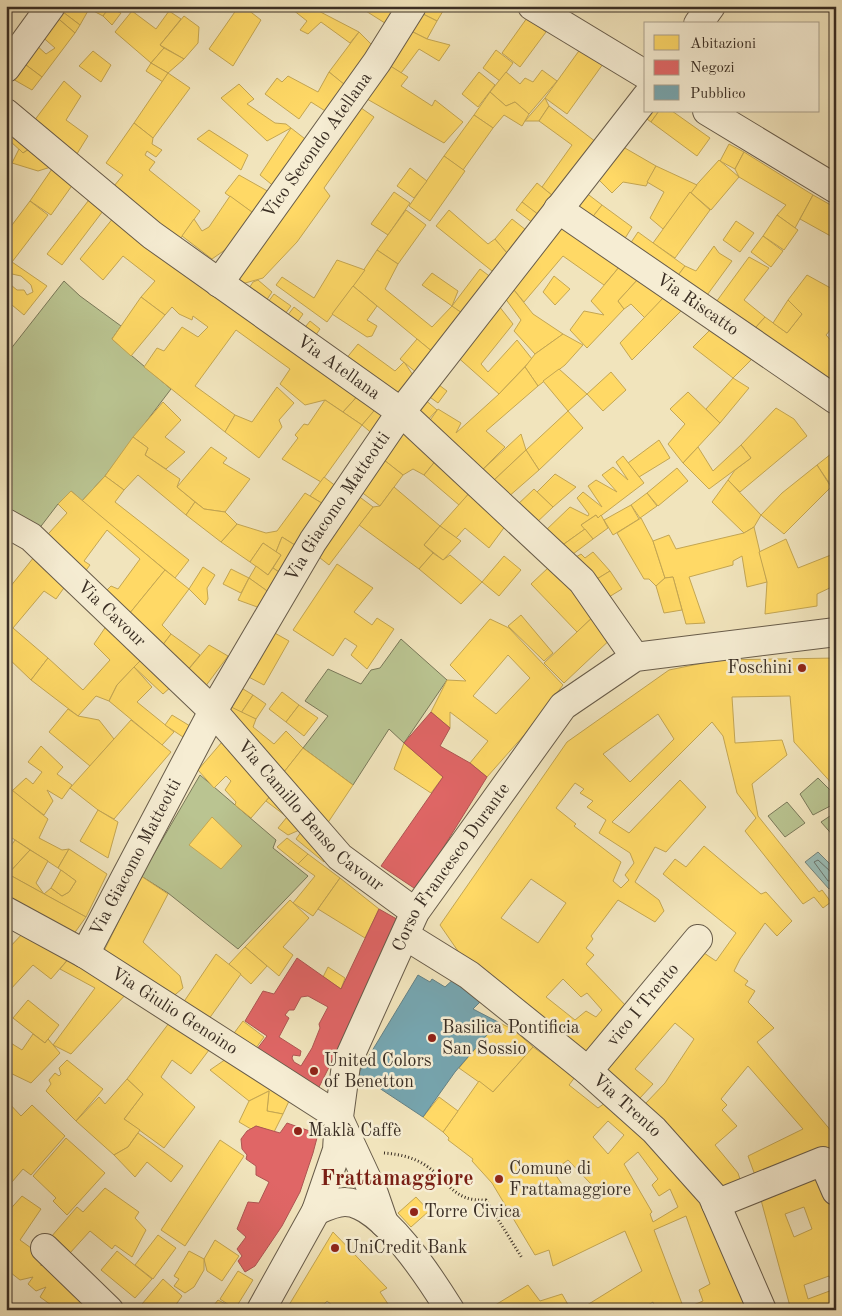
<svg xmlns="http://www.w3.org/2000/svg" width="842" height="1316" viewBox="0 0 842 1316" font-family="'Old Standard TT',serif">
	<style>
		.green { fill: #bac491; stroke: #7a795a }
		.water { fill: #9cbeb7; stroke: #75847c }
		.homes { fill: #ffd966; stroke: #c4a652; fill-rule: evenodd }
		.shops { fill: #e06666; stroke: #ae5552; fill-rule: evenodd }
		.public { fill: #76a5af; stroke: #648185 }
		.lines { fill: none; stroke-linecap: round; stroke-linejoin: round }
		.shore { stroke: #6b766e; stroke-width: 1 }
		.minor-casing { stroke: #685c4a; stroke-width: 30 }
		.path { stroke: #3a2e24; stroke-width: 3; stroke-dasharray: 1 2.5; stroke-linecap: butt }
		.minor { stroke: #f6edd3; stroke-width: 28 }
		.poi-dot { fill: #8f2418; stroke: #f6edd3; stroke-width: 2 }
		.labels { text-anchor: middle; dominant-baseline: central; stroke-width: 5; stroke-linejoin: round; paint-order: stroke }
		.street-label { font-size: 18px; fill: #3a2e24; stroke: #f6edd3 }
		.poi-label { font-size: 18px; fill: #3a2e24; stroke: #f6edd3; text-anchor: start }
		.district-label { font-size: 22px; font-weight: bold; fill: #7a1f14; stroke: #f6edd3 }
	</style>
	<rect width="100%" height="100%" fill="#f1e4bc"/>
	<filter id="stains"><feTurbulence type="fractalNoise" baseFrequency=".004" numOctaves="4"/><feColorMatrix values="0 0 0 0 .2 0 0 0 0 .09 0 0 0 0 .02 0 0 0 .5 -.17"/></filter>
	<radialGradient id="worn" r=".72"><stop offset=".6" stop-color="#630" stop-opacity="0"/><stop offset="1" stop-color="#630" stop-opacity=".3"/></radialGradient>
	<!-- green -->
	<g class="green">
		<polygon points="64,281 80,296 121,326 112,339 171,389 105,476 82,501 71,491 58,504 35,534 6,515 6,355"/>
		<polygon points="401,639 447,680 404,743 389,729 353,785 303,748 328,716 305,701 328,669 361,684 371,670 380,668"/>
		<polygon points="200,775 276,840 273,848 308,876 238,949 168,893 141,876"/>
		<polygon points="818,778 836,796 836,803 813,815 800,794"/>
		<polygon points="787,802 805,823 785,837 768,816"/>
		<polygon points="836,812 836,839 821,822"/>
	</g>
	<!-- water -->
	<polygon class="water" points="818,852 836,870 836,883 829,889 805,862"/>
	<!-- homes -->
	<g class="homes">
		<polygon points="61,6 84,6 89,9 80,25 59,9"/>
		<polygon points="84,6 107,6 109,8 103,16"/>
		<polygon points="239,6 243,6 261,20 233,66 209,49"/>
		<polygon points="288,6 309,6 359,32 350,43 321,22 308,34 300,30 307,21"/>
		<polygon points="358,6 397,6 388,25"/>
		<polygon points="420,6 446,6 437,21 417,11"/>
		<polygon points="109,8 121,13 112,25 103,16"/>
		<polygon points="59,9 80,25 75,33 54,15"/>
		<polygon points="132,11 156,29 169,11 181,19 160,45 164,48 151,63 115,32"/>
		<polygon points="417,11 437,21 427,39 405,28"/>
		<polygon points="54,15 75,33 42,77 22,62 35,44 46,54 55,48 39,34"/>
		<polygon points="184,16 199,27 198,43 184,59 160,45"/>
		<polygon points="527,18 546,32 520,67 502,53"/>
		<polygon points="405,28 427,39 450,45 439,61 419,49 401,73 384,62"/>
		<polygon points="359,32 376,49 361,71 356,67 346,86 329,72"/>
		<polygon points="164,48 184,59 168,73 151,63"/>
		<polygon points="581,48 603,64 567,114 545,98"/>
		<polygon points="496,50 513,63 500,81 483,68"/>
		<polygon points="93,51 111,65 101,82 79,66"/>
		<polygon points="22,62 42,77 32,90 11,78"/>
		<polygon points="384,62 408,77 401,86 432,106 435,100 463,122 444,143 360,95"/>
		<polygon points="151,63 168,73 163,82 146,71"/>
		<polygon points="542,70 557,81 529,114 515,102 506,106 490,92 506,72 520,84 525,78 533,82"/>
		<polygon points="329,72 350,89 330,114 311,102 299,119 265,94 277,78 282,82 288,76 318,92"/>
		<polygon points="479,72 495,85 478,107 462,94"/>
		<polygon points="168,73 190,88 153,138 134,123"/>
		<polygon points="64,81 81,96 66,120 88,136 75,157 31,125"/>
		<polygon points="239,84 254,99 247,104 275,123 286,124 291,128 267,141 221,98"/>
		<polygon points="490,92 506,106 515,102 529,114 522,126 504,115 493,128 474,115"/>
		<polygon points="545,98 549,106 539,121 525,121"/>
		<polygon points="354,103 374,117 324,188 330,196 297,242 263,278 238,285 229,278"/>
		<polygon points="549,106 596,142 553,196 542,187 572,145 539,121"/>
		<polygon points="646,111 659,111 651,122 640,114"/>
		<polygon points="659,111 672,111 710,138 697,156 651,122"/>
		<polygon points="474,115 493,128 463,170 444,156"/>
		<polygon points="6,121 35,145 23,153 10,141 6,145"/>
		<polygon points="134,123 153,138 152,144 162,150 156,157 147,151 145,155 155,162 149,170 200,211 178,242 110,191 123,175 106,163"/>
		<polygon points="291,128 309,142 276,188 260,175"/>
		<polygon points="209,130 248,155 241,170 197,139"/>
		<polygon points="618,144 656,166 646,186 623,182 612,193 594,175"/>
		<polygon points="729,144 744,152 735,169 720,161"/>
		<polygon points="35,145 54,166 38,171 12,163 19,149 23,153"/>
		<polygon points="744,152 813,195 795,228 777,215 786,205 739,177 735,169"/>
		<polygon points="444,156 465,171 430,221 409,206"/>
		<polygon points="719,160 739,177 711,210 690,192"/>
		<polygon points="54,166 76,180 51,215 30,201"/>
		<polygon points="656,166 697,185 663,229 650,218 664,192 647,182"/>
		<polygon points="410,168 427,181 414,198 397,186"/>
		<polygon points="239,175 271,193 256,215 225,193"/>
		<polygon points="537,183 553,196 538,215 522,202"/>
		<polygon points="394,192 410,203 388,235 371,224"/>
		<polygon points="585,192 602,205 587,224 570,210"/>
		<polygon points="690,192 710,210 675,258 653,243"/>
		<polygon points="813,195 836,208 836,239 800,219"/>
		<polygon points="92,196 106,207 62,265 47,254"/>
		<polygon points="230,196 256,215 232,245 212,259 182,236 194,219 202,231 209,227"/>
		<polygon points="30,201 48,215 12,262 6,257 6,233"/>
		<polygon points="522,202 539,215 533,223 516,210"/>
		<polygon points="602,205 632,227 624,240 587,224"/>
		<polygon points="406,210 426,225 398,264 377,250"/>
		<polygon points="449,210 488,244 495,239 508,254 492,271 436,226"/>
		<polygon points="118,212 363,390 343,412 325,400 305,405 280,384 290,369 236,330 195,386 235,415 225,432 144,367 157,348 164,351 182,327 198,337 208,327 193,316 192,320 179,314 172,307 165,315 141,297 155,281 123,256 103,280 80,259"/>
		<polygon points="777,215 798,230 784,250 763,236"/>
		<polygon points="512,219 526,230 508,254 495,239"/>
		<polygon points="736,221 754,233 740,252 723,240"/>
		<polygon points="565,229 620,266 604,285 563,256 524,302 510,285 552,231"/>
		<polygon points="638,232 685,266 673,282 626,250"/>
		<polygon points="763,236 783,251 771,267 751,252"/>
		<polygon points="714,246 719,253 732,261 702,302 673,282 685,266 696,271"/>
		<polygon points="377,250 398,264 385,289 432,327 452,306 465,315 434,353 353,286"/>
		<polygon points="749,257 769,268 744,300 765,317 749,335 711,309"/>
		<polygon points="337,260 365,270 327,322 276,285 282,277 314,298"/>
		<polygon points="12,262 47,286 24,315 6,300 6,281 17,290 24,290 27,295 33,292 31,285 21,276 12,274 6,281 6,269"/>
		<polygon points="620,266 639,278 618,301 624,309 587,348 570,330 584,311 604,315 591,301"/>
		<polygon points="480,269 492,278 465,315 452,306"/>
		<polygon points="432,273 458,291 452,306 422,285"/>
		<polygon points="807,275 836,291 836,323 826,335 836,346 836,393 749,335 765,317 787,333 802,314 788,300"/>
		<polygon points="554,276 570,289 555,305 543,292"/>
		<polygon points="639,278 665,296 645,318 631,304 624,309 618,301"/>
		<polygon points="258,280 272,292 262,307 246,293 253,282"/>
		<polygon points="510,285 533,314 563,334 535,354 514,331 521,320 502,294"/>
		<polygon points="353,286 377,306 367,320 377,326 372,336 367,337 332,314"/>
		<polygon points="274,294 291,306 282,318 265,306"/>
		<polygon points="665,296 684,308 632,360 620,343"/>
		<polygon points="141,297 165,315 131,356 112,339"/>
		<polygon points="788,300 802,314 787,333 773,323"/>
		<polygon points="495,301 513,324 481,364 488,372 517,340 532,359 499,394 454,354"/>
		<polygon points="294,307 303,314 294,327 284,320"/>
		<polygon points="310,321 320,329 313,339 302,331"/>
		<polygon points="713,327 755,356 733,378 693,347"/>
		<polygon points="563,334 583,345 565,365 538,386 525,367 535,354"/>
		<polygon points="417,339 434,353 417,373 400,359"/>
		<polygon points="358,344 395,371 404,362 415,378 397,399 345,360"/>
		<polygon points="525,367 538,386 486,431 505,447 479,473 426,426 438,409 461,423 456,433 499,394"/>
		<polygon points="559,369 587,394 568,411 543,381"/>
		<polygon points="611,372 626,390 603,411 587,394"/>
		<polygon points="733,378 749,388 720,423 706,409"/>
		<polygon points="435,382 447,391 438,403 427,395"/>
		<polygon points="277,387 294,403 279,420 282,427 259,458 225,432 235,415 252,422"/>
		<polygon points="363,390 380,405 362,425 343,412"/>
		<polygon points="688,392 720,423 683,463 668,444 685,424 670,409"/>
		<polygon points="423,398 437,410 423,425 409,413"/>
		<polygon points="325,400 362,425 321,482 282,459 298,438 295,435 304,424 308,425"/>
		<polygon points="163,402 181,420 165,437 185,452 166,469 145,455 148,448 133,437"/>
		<polygon points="378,406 389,416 374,435 362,425"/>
		<polygon points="776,408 794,419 807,436 740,492 728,480 735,470 751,458 741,445"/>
		<polygon points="568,411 583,428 539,470 526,450"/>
		<polygon points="401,426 437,459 424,475 413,469 403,475 379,456"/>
		<polygon points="521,434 526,450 492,482 479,473"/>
		<polygon points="133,437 148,448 145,455 180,479 177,487 195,502 186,515 138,475 124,490 105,476"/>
		<polygon points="659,440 670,458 639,477 628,463"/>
		<polygon points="741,445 751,458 709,489 683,463 698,447 713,471"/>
		<polygon points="211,447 227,458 223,463 250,479 225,512 204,509 177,487"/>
		<polygon points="526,450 539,470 507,498 492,482"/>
		<polygon points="836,450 836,493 817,465"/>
		<polygon points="379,456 403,475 380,506 356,488"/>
		<polygon points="623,456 644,483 598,518 596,515 581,525 585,529 557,549 544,532 570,507 588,516 589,514 577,498 583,492 602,507 588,486 596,480 617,492 602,475 613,467 628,480 616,462"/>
		<polygon points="437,459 472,490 459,505 424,475"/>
		<polygon points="817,465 831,487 784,534 761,515 782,493"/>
		<polygon points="677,468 688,481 658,506 647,493"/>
		<polygon points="555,474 576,487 553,507 537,492"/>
		<polygon points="105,476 124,490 115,502 189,560 175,578 82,501"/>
		<polygon points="324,477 337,487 325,505 310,496"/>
		<polygon points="728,480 761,515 754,527 744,533 712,502"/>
		<polygon points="394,487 440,526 424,545 433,553 419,569 359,525 373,507 380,506"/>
		<polygon points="534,489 553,507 534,525 515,507"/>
		<polygon points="472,490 506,525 489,548 465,528 456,538 440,526"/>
		<polygon points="71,491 165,570 125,619 100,597 111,586 118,589 140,559 107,530 84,561 90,565 81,577 41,542 67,513 58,504"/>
		<polygon points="353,492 373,507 329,565 310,550"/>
		<polygon points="305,493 325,505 298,547 282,537 276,552 263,543 250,562 221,542 237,524 266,533 277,531"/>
		<polygon points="647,493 657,506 640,518 631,505"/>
		<polygon points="195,502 204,509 225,512 237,524 221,542 186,515"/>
		<polygon points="631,505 639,519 613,535 604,520"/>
		<polygon points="596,515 598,518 601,515 608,528 593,539 581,525"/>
		<polygon points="641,518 653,541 665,578 656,586 649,579 644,579 617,533"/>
		<polygon points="440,526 461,541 443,560 424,545"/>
		<polygon points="754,527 767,582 747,587 742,556 733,561 733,565 689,577 705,623 686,624 673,577 665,578 653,541 669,535 676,549 744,533"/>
		<polygon points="585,529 593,539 565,560 557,549"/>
		<polygon points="282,537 298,547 282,574 273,568 281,555 276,552"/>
		<polygon points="786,539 798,568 836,553 836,585 817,594 817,606 765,614 767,582 759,552"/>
		<polygon points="263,543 281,555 268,575 250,562"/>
		<polygon points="593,552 610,571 592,582 571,560 581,554 585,558"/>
		<polygon points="433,553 443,560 450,555 482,582 461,604 419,569"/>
		<polygon points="504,556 521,570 499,596 482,582"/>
		<polygon points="34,557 66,585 56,599 44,591 13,628 48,658 31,680 6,656 6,592"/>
		<polygon points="337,564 373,588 354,612 372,625 377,618 394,629 367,669 351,655 357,646 345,638 333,656 293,630"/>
		<polygon points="256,566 268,575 273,568 282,574 270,593 249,578"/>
		<polygon points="203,567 215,575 207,588 208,599 205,605 189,589"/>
		<polygon points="549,567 595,615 577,632 531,584"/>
		<polygon points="231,569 249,578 241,593 223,584"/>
		<polygon points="165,570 189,589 162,625 171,634 159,650 125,619"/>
		<polygon points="610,571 622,589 604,600 592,582"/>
		<polygon points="673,577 682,610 664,613 656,586 665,578"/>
		<polygon points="249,578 270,593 260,608 238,600"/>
		<polygon points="521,615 553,653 544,661 508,626"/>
		<polygon points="595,615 615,635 564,683 544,663"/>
		<path d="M490,619L509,628L563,685L525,734L487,777L470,763L488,741L450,712V728L431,712L447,680L466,681L450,665ZM508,655L530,678L496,714L473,696Z"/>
		<polygon points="109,622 143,658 117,685 109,701 96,696 78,716 31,680 48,658 83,690 110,660 94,644"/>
		<polygon points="264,627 289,641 264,685 239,672"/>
		<polygon points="171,634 200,655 186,672 159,650"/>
		<polygon points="209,645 228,656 202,691 183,676"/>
		<polygon points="143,658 172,686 163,694 134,667"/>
		<path d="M836,658V788L794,742L790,696L732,697L735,743L782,740L787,755L752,784L758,816L819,892L822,890L831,902L823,908L814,897L803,904L745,831L756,818L737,793L723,736L712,722L612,822L629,833L680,780L706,807L666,852L655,847L635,882L659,900L664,911L655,922L618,900L591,936L593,939L586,948L594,955L586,964L628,1008L586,1055L460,954L440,925L567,742L669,670L718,660ZM658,714L674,739L630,782L603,754ZM575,783L584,789L580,793L593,801L587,807L606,820L599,833L630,853L634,863L625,875L629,880L621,888L613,881L621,862L574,826L576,824L556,808ZM531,879L566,903L538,943L501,918ZM563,979L581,997L587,993L602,1010L596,1017L586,1011L575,1020L546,997Z"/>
		<polygon points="134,667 152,687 137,702 174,732 162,745 109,701 117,685"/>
		<polygon points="235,684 253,695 241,713 223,703"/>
		<polygon points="282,692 299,705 286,722 269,709"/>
		<polygon points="253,695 266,704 256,719 241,713"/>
		<polygon points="223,703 256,719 253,727 274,744 286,731 303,748 280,777"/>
		<polygon points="299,705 318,718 304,736 286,722"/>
		<polygon points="68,709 78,716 99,720 114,739 90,766 49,732"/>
		<polygon points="172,715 190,726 183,737 165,725"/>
		<polygon points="131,720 171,752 114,819 98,810 70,788"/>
		<polygon points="222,742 271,795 251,818 235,805 236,802 225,790 231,781 226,776 214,788 198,770"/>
		<polygon points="404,743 443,777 431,793 394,769"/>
		<polygon points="41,746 63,767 57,774 72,785 62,799 47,790 53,801 44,815 12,791 26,778 33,784 42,772 28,762"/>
		<polygon points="303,748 353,785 327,824 280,777"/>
		<polygon points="7,786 48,819 39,838 62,850 69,849 58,868 6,834"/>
		<polygon points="275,791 330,853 324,862 296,839 304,828 288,835 278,828 287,817 266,801"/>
		<polygon points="98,810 118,822 108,858 80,841"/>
		<polygon points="212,817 242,846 221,869 189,845"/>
		<polygon points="287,838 308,854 298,864 277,847"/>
		<polygon points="15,840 30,850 8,874 6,853"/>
		<polygon points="704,846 761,894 766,892 792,921 777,936 765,923 740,959 734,971 748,981 745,985 755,991 748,1002 774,1028 757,1042 832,1132 836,1129 836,1174 821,1147 770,1176 756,1178 748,1156 803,1129 748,1066 721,1099 727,1105 722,1110 737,1126 715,1145 738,1173 741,1182 722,1188 646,1103 665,1083 694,1039 675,1023 635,1069 653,1084 640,1098 603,1067 698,949 716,961 736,933 663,874 675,859 686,867"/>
		<polygon points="69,849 107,874 86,917 44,894 51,888 62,896 69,892 76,881 58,868"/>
		<polygon points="30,850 48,861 36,883 44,894 8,874"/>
		<polygon points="308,854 340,878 313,916 293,903 315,876 298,864"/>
		<polygon points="61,870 76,881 69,892 62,896 51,888"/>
		<polygon points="8,874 86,917 68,942 6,907 6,877"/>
		<polygon points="141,876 168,894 143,942 180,976 183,988 170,999 103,953"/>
		<polygon points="340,878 379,909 365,938 318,909"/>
		<polygon points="290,900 309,918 283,947 293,955 279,976 245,947"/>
		<polygon points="26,930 70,957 51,979 33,965 9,991 6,989 6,951"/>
		<polygon points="245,947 267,966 251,984 229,964"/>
		<polygon points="216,954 241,974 206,1023 181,1006"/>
		<polygon points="70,957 127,993 71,1054 53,1045 95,988 60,969"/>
		<polygon points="328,967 345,978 341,989 323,977"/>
		<polygon points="28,1000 59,1025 45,1043 13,1018"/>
		<polygon points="172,1019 212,1046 191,1074 172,1060 161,1077 195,1107 164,1148 124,1119 143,1094 127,1079"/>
		<polygon points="243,1021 264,1037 253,1052 229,1040"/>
		<polygon points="498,1022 514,1030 533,1047 493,1092 459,1068"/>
		<polygon points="33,1034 45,1043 48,1039 60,1053 31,1083 6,1071 6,1040 22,1050"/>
		<path d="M533,1047L575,1077L569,1085L598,1108L605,1103L615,1115L619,1111L705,1203L748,1310H724L722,1304L712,1310H656L653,1302L640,1310H579L642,1271L625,1231L553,1266L549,1250L535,1255L492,1183L472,1161L473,1159L448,1140L449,1138L443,1132L479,1081L493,1092ZM608,1121L624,1135L608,1154L593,1137ZM638,1152L658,1179L652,1185L659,1196L670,1189L678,1207L653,1222L650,1214L652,1212L624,1164ZM568,1160L591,1184L570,1196L553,1171ZM686,1216L710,1284L699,1290L703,1301L684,1309L654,1230Z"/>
		<polygon points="226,1059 289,1101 283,1114 267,1111 269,1091 249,1101 210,1070"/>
		<polygon points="67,1060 103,1089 76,1121 46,1091 51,1084 49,1080 55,1073 59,1076 61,1074 59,1068"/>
		<polygon points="127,1079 143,1094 124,1119 140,1130 128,1147 114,1155 76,1121 99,1097 105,1104"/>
		<polygon points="269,1091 267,1111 283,1114 274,1132 256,1126 251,1129 239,1122 249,1101"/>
		<polygon points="439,1097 458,1111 443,1132 423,1117"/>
		<polygon points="6,1100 21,1116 32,1105 65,1136 31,1175 23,1169 6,1189"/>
		<polygon points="138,1133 183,1166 171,1182 147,1162 135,1177 114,1155 128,1147"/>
		<polygon points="66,1138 105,1173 67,1215 53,1201 56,1198 33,1176"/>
		<polygon points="220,1140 244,1156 185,1246 161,1230"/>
		<path d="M821,1175L836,1217V1310H791L761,1200ZM804,1207L812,1229L794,1237L785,1214ZM829,1276L835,1289L808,1299L804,1285Z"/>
		<polygon points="105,1188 139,1212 135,1218 146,1230 132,1257 115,1245 112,1249 90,1231 70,1253 51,1237 77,1207 83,1212"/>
		<polygon points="22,1196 41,1209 20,1240 42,1256 41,1266 48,1257 108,1310 58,1310 40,1297 46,1287 36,1291 28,1284 33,1277 20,1280 6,1269 6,1238 10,1231 6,1228 6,1214"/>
		<polygon points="416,1197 429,1211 411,1227 398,1213"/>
		<polygon points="333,1232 387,1288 380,1292 392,1310 338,1310 327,1301 319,1310 286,1310"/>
		<polygon points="158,1235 176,1248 153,1279 135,1265"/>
		<polygon points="215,1240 239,1256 222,1281 207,1271 204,1259"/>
		<polygon points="117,1251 152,1279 135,1298 101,1270"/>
		<polygon points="189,1251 204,1259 204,1270 194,1287 185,1293 174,1286 179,1279 174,1276"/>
		<polygon points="238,1271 253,1280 235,1309 220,1299"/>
		<polygon points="163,1279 182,1296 175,1306 182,1310 137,1310"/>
		<polygon points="528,1285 540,1301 562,1294 571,1310 544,1310 541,1304 530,1310 487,1310"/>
		<polygon points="218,1300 235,1309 210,1310"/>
	</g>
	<!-- shops -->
	<g class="shops">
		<polygon points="431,712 450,728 440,746 470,763 487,777 417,890 381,866 443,777 404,743"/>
		<path d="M379,909L402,922L317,1091L254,1053L267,1036L245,1021L263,991L274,994L297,958L341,989ZM308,996L328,1007L319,1024L320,1028L312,1048L301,1066L294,1062L292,1058L293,1055L300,1056L301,1051L279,1037L289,1018L285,1015L289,1010H294L301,997Z"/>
		<polygon points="287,1123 318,1134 313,1153 300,1192 282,1226 255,1266 245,1272 238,1261 242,1256 237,1249 246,1237 237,1229 248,1202 259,1203 269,1182 256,1175 256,1166 246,1159 247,1155 242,1149 241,1139 247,1131 256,1126 280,1133"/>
	</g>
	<!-- public -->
	<polygon class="public" points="418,975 430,982 432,979 445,987 457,976 484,998 473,1009 498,1022 455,1072 423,1117 358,1074"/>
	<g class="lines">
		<!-- shore -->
		<polyline class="shore" points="836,873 831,872 818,860 814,862 828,881 836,880"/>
		<!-- minor casing -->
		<g class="minor-casing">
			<g id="minor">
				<polyline points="532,6 646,75"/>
				<polyline points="698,24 711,6"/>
				<polyline points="6,68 51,6"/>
				<polyline points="707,111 836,189"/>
				<path id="s1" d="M6,113L152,235L401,412L582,581L635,657"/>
				<path id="s2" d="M558,209L836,400"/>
				<path id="s3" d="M219,283L377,62L412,6"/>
				<path id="s4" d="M6,523L31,537L213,711L340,857L415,912"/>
				<path id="s5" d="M6,911L85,954L339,1117"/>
				<path id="s6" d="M406,936L469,975L588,1071L654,1130L712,1195L762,1310"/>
				<path id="s7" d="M85,954L213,711L313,541L401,412L646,97"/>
				<path id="s8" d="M588,1071L698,939"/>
				<polyline points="340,1121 374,1194 384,1223"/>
				<polyline points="716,1204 823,1161 836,1191"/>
				<path d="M316,1211C325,1207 335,1202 345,1202C382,1202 432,1281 450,1310"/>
				<polyline points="45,1248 109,1310"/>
				<path id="s9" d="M261,1310L316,1211L337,1150L339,1117L346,1065L415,912L563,706L635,657L836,632"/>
			</g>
		</g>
		<!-- path -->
		<path class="path" d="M384,1153C398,1154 413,1157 425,1165C449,1180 452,1202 486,1200L522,1258"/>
		<!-- minor -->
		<use href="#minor" class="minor"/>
	</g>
	<!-- markers -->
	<g class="poi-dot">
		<circle cx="802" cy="668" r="5"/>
		<circle cx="432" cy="1038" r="5"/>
		<circle cx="314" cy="1071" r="5"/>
		<circle cx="298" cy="1131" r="5"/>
		<circle cx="499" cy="1179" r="5"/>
		<circle cx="414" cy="1212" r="5"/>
		<circle cx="335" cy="1248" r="5"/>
	</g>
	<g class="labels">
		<!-- street labels -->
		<g class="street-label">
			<text stroke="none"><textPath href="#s3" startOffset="169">Vico Secondo Atellana</textPath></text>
			<text stroke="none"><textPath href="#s2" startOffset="169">Via Riscatto</textPath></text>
			<text stroke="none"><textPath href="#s1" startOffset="419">Via Atellana</textPath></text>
			<text stroke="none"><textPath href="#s7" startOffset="514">Via Giacomo Matteotti</textPath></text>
			<text stroke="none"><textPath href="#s4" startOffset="140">Via Cavour</textPath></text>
			<text stroke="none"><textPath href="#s4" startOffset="424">Via Camillo Benso Cavour</textPath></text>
			<text stroke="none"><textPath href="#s7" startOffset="109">Via Giacomo Matteotti</textPath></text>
			<text stroke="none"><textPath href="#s9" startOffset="488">Corso Francesco Durante</textPath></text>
			<text stroke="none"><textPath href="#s8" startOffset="86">vico I Trento</textPath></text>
			<text stroke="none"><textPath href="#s5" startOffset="196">Via Giulio Genoino</textPath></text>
			<text stroke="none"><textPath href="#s6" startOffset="279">Via Trento</textPath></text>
		</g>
		<!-- poi labels -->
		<g class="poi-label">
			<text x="792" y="668" text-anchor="end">Foschini</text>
			<text x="442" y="1028">Basilica Pontificia<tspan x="442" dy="21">San Sossio</tspan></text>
			<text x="324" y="1061">United Colors<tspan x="324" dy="21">of Benetton</tspan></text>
			<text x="308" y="1131">Maklà Caffè</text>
			<text x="509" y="1169">Comune di<tspan x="509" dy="21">Frattamaggiore</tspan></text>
			<text x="424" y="1212">Torre Civica</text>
			<text x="345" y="1248">UniCredit Bank</text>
		</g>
		<!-- district labels -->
		<g class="district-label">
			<text x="397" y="1179">Frattamaggiore</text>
		</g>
	</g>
	<!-- margin -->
	<rect width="842" height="1316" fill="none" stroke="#f1e4bc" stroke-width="25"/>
	<rect x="8" y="8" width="827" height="1301" fill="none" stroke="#3a2e24" stroke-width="2.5"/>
	<rect x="12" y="12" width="817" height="1291" fill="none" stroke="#3a2e24"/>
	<!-- legend -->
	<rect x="644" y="22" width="175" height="90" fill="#f6edd3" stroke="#aba18d"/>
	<rect x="654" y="35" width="25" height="15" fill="#ffd966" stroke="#aba18d"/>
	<text x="690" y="48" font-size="15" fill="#3a2e24">Abitazioni</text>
	<rect x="654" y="60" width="25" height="15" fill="#e06666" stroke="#aba18d"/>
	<text x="690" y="72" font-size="15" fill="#3a2e24">Negozi</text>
	<rect x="654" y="85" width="25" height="15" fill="#76a5af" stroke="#aba18d"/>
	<text x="690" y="98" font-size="15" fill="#3a2e24">Pubblico</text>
	<rect width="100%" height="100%" filter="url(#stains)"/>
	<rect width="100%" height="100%" fill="url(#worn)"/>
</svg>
